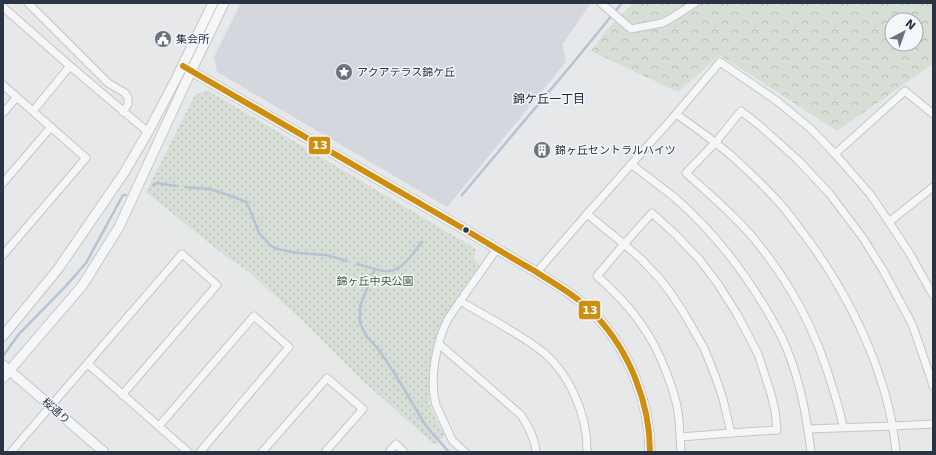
<svg xmlns="http://www.w3.org/2000/svg" width="936" height="455" viewBox="0 0 936 455" font-family="'DejaVu Sans','Noto Sans JP',sans-serif">
	<style>
		.built { fill: #d4d7dd }
		.forest { fill: url(#forest-crowns); fill-rule: evenodd }
		.park { fill: url(#park-dots) }
		.lines { fill: none; stroke-linecap: round; stroke-linejoin: round }
		.stream { stroke: #b4c4d5; stroke-width: 2.5 }
		.minor-casing { stroke: #c4c6c8; stroke-width: 9 }
		.tertiary-casing { stroke: #c4c6c8; stroke-width: 11 }
		.minor { stroke: #f5f6f7; stroke-width: 7 }
		.tertiary { stroke: #f5f6f7; stroke-width: 9 }
		.bus-1-casing { stroke: #f4f6f9; stroke-width: 9 }
		.bus-1 { stroke: #ce8f0e; stroke-width: 6 }
		.bus-dot { fill: #2b3445; stroke: #f4f6f9; stroke-width: 1.5 }
		.labels { text-anchor: middle; dominant-baseline: central; stroke-width: 3; stroke-linejoin: round; paint-order: stroke }
		.poi-label { font-size: 11px; fill: #2b3445; stroke: #f4f6f9; text-anchor: start }
		.park-label { font-size: 11px; fill: #3f6138; stroke: #f4f6f9 }
		.street-label { font-size: 11px; fill: #2b3445; stroke: #f4f6f9 }
		.neighbourhood-label { font-size: 12px; fill: #1d2536; stroke: #f4f6f9 }
		.line-badge { stroke: #f4f6f9; stroke-width: 1.5 }
		.badge-label { font-size: 11px; text-anchor: middle; font-weight: bold; fill: #fff }
	</style>
	<defs>
		<pattern id="forest-crowns" width="20" height="18" patternUnits="userSpaceOnUse"><rect width="20" height="18" fill="#d6ded6"/><path d="M2 6a3 3 0 1 1 6 0M12 15a3 3 0 1 1 6 0" fill="none" stroke="#b8bfb9"/></pattern>
		<pattern id="park-dots" width="8" height="8" patternUnits="userSpaceOnUse"><rect width="8" height="8" fill="#d6ded6"/><path d="M2 2h.1M6 6h.1" fill="none" stroke="#b8bfb9" stroke-width="1.8" stroke-linecap="round"/></pattern>
	</defs>
	<rect width="100%" height="100%" fill="#e6e8ea"/>
	<!-- built -->
	<polygon class="built" points="241,3 591,3 562,45 563,46 566,62 447,207 217,72 214,57"/>
	<!-- forest -->
	<path class="forest" d="M633,3H933V64L837,131L720,55L678,92L591,51L606,31ZM892,20H916V44H892Z"/>
	<!-- park -->
	<polygon class="park" points="207,90 476,249 473,258 480,266 466,284 448,312 440,327 435,341 431,357 429,376 429,402 435,418 445,435 435,445 361,379 302,320 249,272 219,251 146,192 195,95"/>
	<g class="lines">
		<!-- stream -->
		<g class="stream">
			<polyline points="153,185 157,183 176,186"/>
			<polyline points="185,187 210,189 234,197 246,202 250,210 259,233 270,245 277,249 298,253 326,255 347,261"/>
			<polyline points="462,195 573,63 622,3"/>
			<path d="M357,264C366,266 382,273 391,271C403,269 415,251 422,242"/>
			<polyline points="375,269 360,306 360,323 367,337 379,350 395,374 426,426 449,452"/>
			<polyline points="3,356 19,334 65,287 86,263 123,195 126,195"/>
		</g>
		<!-- minor casing -->
		<g class="minor-casing">
			<g id="minor">
				<polyline points="28,3 108,83 125,93 128,98 128,104 123,112"/>
				<polyline points="601,3 631,29 662,23 670,19 695,3"/>
				<polyline points="3,7 70,66 148,132"/>
				<polyline points="3,85 86,158 3,255"/>
				<polyline points="33,111 70,66"/>
				<polyline points="3,113 17,97"/>
				<path d="M676,114C696,128 716,142 734,158C747,170 761,183 773,196C783,206 792,218 800,229C848,291 889,374 896,452"/>
				<polyline points="835,154 905,91 933,114"/>
				<path d="M631,164C645,175 660,186 674,197C711,229 741,267 766,309C774,323 783,337 788,352C801,384 807,418 811,452"/>
				<polyline points="3,183 51,127"/>
				<polyline points="587,214 624,244 641,259 659,278 670,292 682,310 704,348 716,378 723,399 731,433"/>
				<polyline points="889,222 933,187"/>
				<polyline points="536,273 587,214 676,114 720,62 777,101 811,129 835,154 870,194 889,222 910,254 933,295"/>
				<path d="M460,301C487,317 515,331 539,349C569,371 588,416 587,452"/>
				<path d="M439,344L447,351L521,415C528,426 535,438 536,452"/>
				<polyline points="88,364 188,452"/>
				<polyline points="159,426 254,316 289,347 200,452"/>
				<path d="M843,427C841,414 837,402 833,389C816,330 790,281 750,234C731,212 708,193 686,173L715,143L741,111L759,125L798,160L829,193L863,238L883,270L912,324L929,373L933,386"/>
				<polyline points="808,429 893,426 933,424"/>
				<path d="M680,437L731,433L777,430L775,411L771,394L758,354L737,314L718,284L699,259L676,235L652,213L624,244L597,276C630,305 652,333 667,374C672,387 676,399 678,412C680,425 680,439 681,452"/>
				<polyline points="11,452 182,254 217,285 122,395"/>
				<polyline points="262,452 327,378 363,409 325,452"/>
				<polyline points="389,452 396,444 404,452"/>
				<path d="M465,452L452,440L436,405C429,379 436,343 448,319C453,311 460,302 465,294C476,279 486,264 497,249"/>
			</g>
		</g>
		<!-- tertiary casing -->
		<g class="tertiary-casing">
			<g id="tertiary">
				<path d="M183,66L200,76C288,127 376,178 464,229C487,243 510,257 533,270C555,284 577,296 595,315C629,350 650,403 650,452"/>
				<polyline points="3,336 58,269 124,173 148,132 176,79 213,3"/>
				<polyline points="3,365 104,452"/>
				<polyline points="3,378 82,286 119,227 185,84 224,3"/>
			</g>
		</g>
		<!-- minor -->
		<use href="#minor" class="minor"/>
		<!-- tertiary -->
		<use href="#tertiary" class="tertiary"/>
		<!-- bus-1 casing -->
		<g class="bus-1-casing">
			<path id="bus-1" d="M183,66L200,76C288,127 376,178 464,229C487,243 510,257 533,270C555,284 577,296 595,315C629,350 650,403 650,452"/>
		</g>
		<!-- bus-1 -->
		<use href="#bus-1" class="bus-1"/>
	</g>
	<!-- icons -->
	<defs>
		<g id="civic-disc" transform="scale(0.9)"><circle r="9.5" fill="#6c737f" stroke="#f4f6f9"/><path d="M-.6-6.5H3V-4.5H.6V-3L4-1V1h2V6H-6V1h2V-1L-.6-3ZM-1.2 2.5V6h2.4V2.5Z" fill="#fff"/></g>
		<g id="sight-disc" transform="scale(0.9)"><circle r="9.5" fill="#6c737f" stroke="#f4f6f9"/><path d="M0-6L1.8-2.2L6-1.7L2.9 1.2L3.7 5.4L0 3.3L-3.7 5.4L-2.9 1.2L-6-1.7L-1.8-2.2Z" fill="#fff"/></g>
		<g id="building-disc" transform="scale(0.9)"><circle r="9.5" fill="#6c737f" stroke="#f4f6f9"/><path d="M-4-6H4V6H1V3H-1V6H-4ZM-2.5-4.3h1.7v1.8h-1.7ZM.8-4.3h1.7v1.8H.8ZM-2.5-1h1.7V.8h-1.7ZM.8-1h1.7V.8H.8Z" fill="#fff"/></g>
	</defs>
	<g fill-rule="evenodd">
		<use href="#civic-disc" x="163" y="39"/>
		<use href="#sight-disc" x="344" y="72"/>
		<use href="#building-disc" x="542" y="150"/>
	</g>
	<!-- markers -->
	<circle class="bus-dot" cx="466" cy="230" r="3.5"/>
	<g class="labels">
		<!-- poi labels -->
		<g class="poi-label">
			<text x="176" y="39">集会所</text>
			<text x="357" y="72">アクアテラス錦ケ丘</text>
			<text x="555" y="150">錦ヶ丘セントラルハイツ</text>
		</g>
		<!-- park labels -->
		<g class="park-label">
			<text x="375" y="281">錦ヶ丘中央公園</text>
		</g>
		<!-- street labels -->
		<g class="street-label">
			<text transform="translate(56 411) rotate(41)">桜通り</text>
		</g>
		<!-- neighbourhood labels -->
		<g class="neighbourhood-label">
			<text x="549" y="99">錦ケ丘一丁目</text>
		</g>
	</g>
	<g class="line-badge">
		<rect x="308" y="136" width="23" height="19" rx="4" fill="#ce8f0e"/>
		<rect x="578" y="300" width="23" height="20" rx="4" fill="#ce8f0e"/>
	</g>
	<g class="badge-label">
		<text x="320" y="149">13</text>
		<text x="590" y="314">13</text>
	</g>
	<!-- border -->
	<rect width="936" height="455" fill="none" stroke="#2b3445" stroke-width="8"/>
	<!-- north arrow -->
	<g transform="translate(904 32) rotate(41)"><circle r="19" fill="#f4f6f9" stroke="#a4a8b1"/>
	<path d="M0-3L7 15L0 10L-7 15Z" fill="#6c737f"/>
	<text y="-6" font-size="11" font-weight="bold" text-anchor="middle" fill="#2b3445">N</text>
	</g>
</svg>
